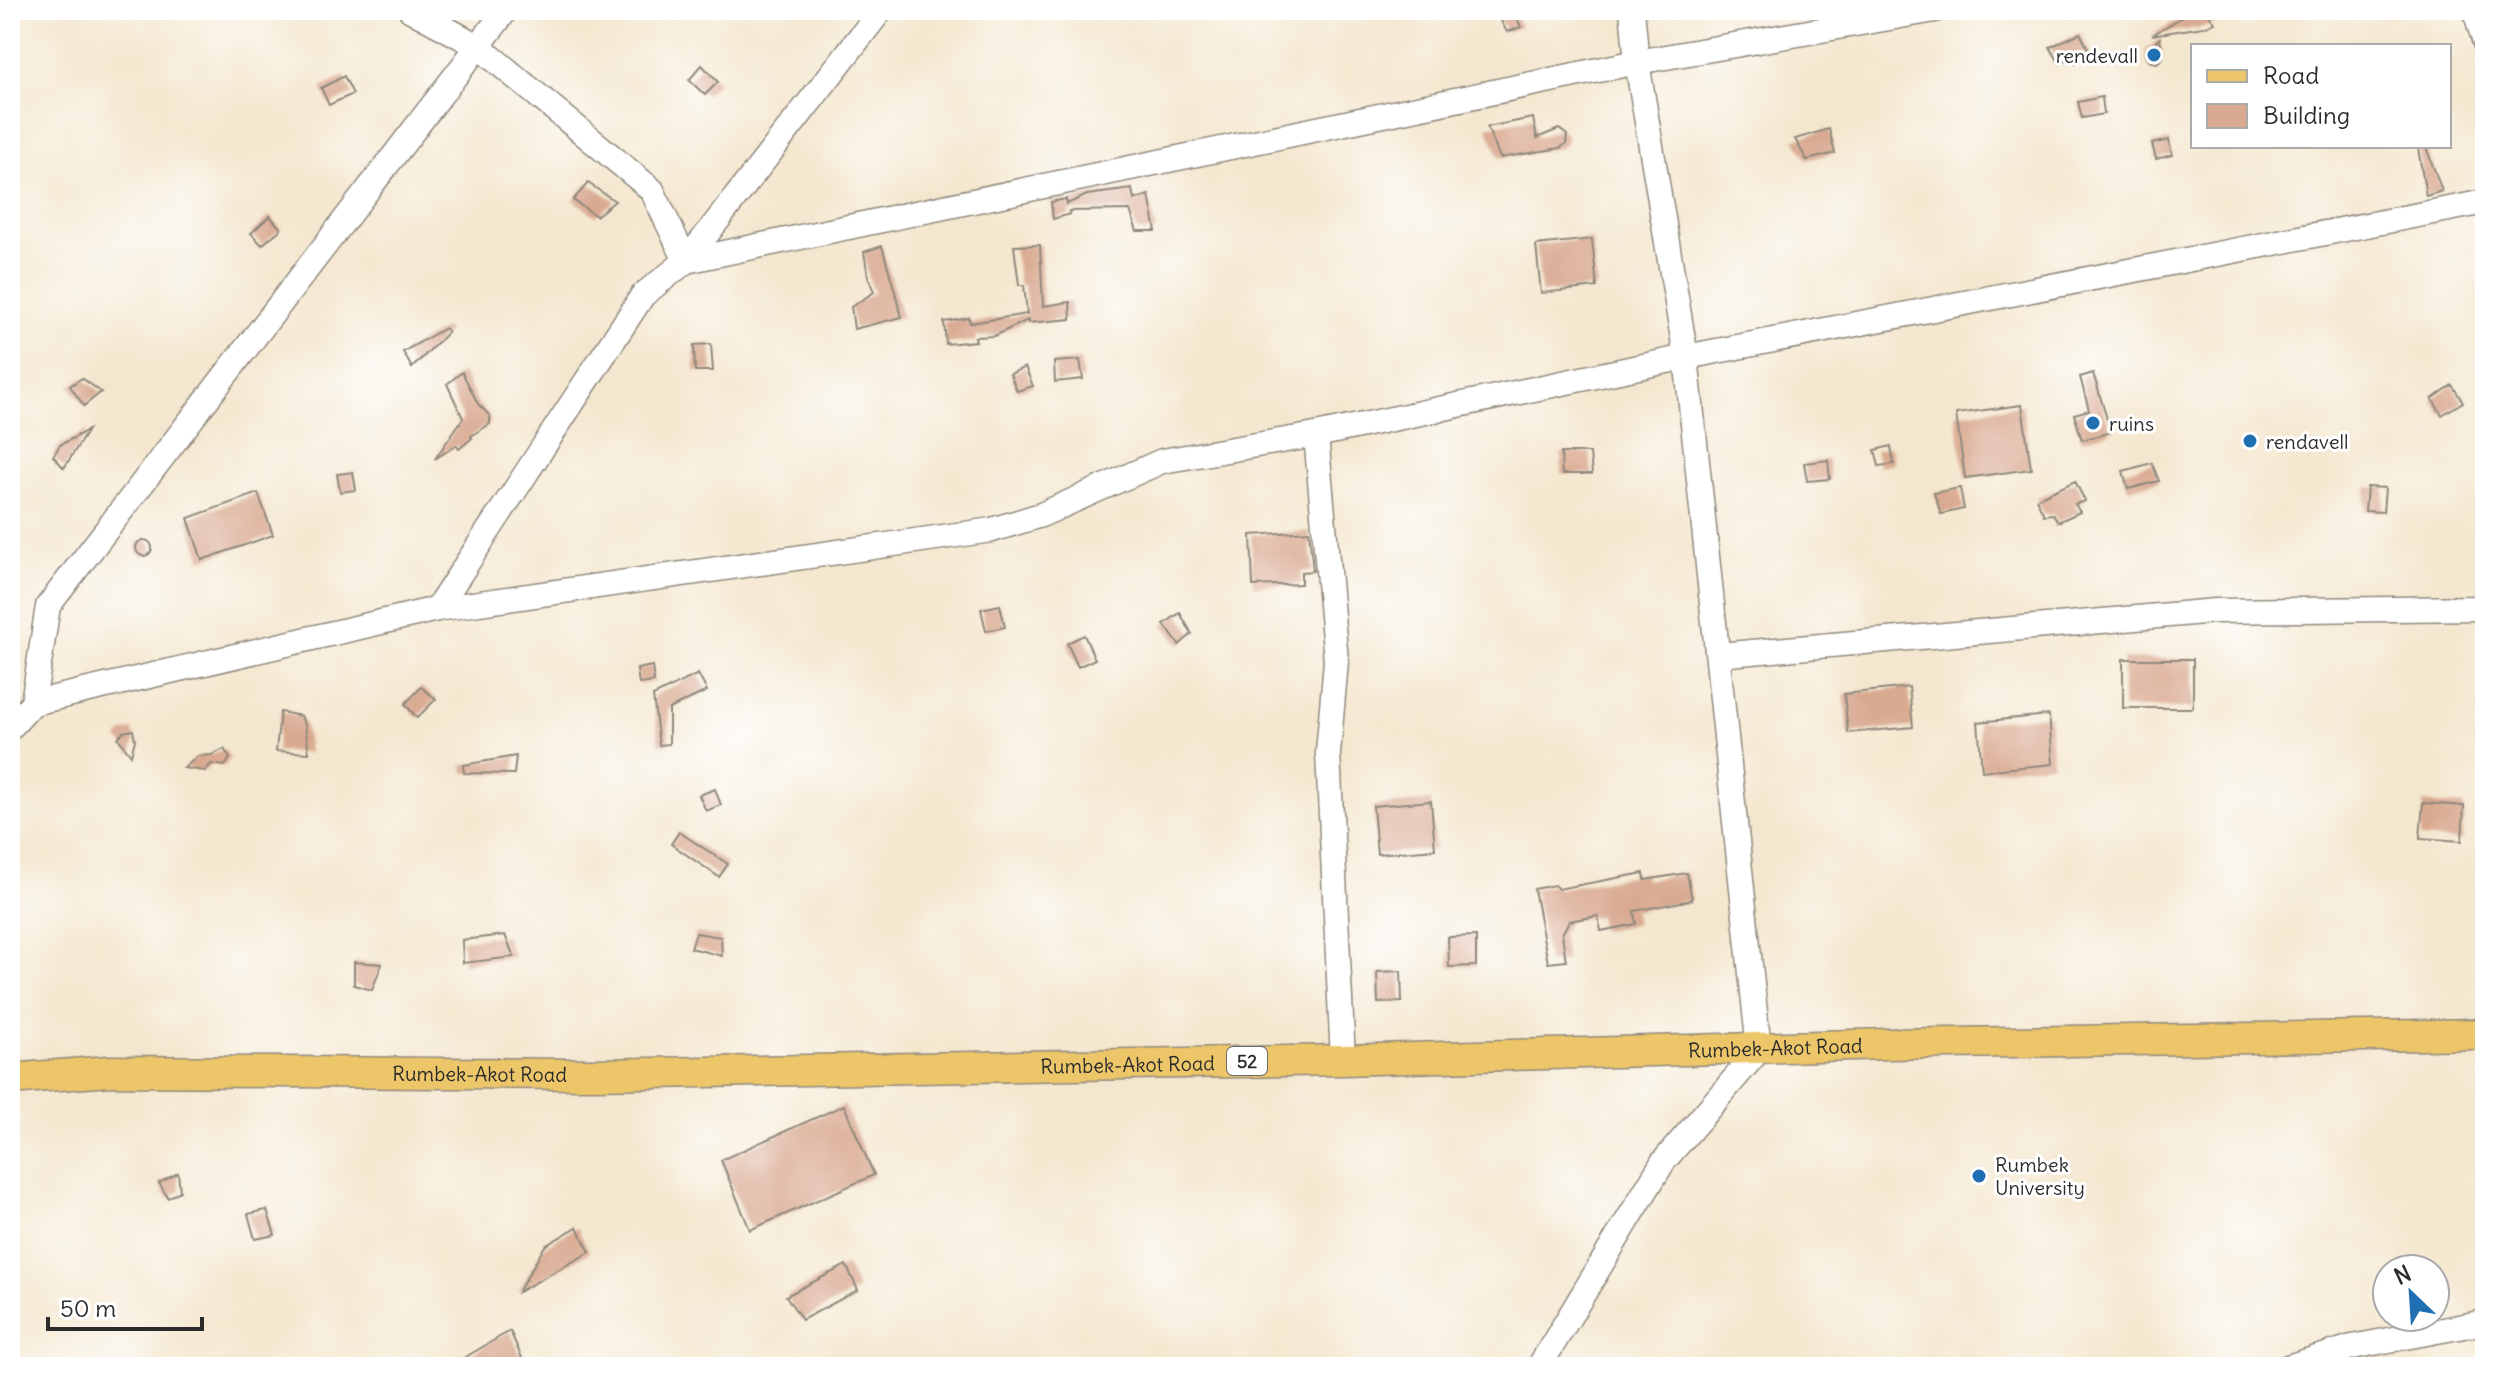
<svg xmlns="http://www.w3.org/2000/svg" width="2495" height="1377" viewBox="0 0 2495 1377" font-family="Delius,sans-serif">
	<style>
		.building { fill: #d9a990 }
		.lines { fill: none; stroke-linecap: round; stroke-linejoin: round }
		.minor-casing { stroke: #90897d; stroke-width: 27 }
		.major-casing { stroke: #90897d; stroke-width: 33 }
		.minor { stroke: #fff; stroke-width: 24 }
		.major { stroke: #ecc669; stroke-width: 30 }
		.poi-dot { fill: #1f6fb2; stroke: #fff; stroke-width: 3 }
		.labels { text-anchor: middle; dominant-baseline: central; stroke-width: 6; stroke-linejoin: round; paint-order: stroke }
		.shield { fill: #fff; stroke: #6b6b6b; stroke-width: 2 }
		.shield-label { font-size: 18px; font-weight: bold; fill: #2b2b2b }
		.poi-label { font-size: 20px; fill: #2b2b2b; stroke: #fff; text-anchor: start }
		.street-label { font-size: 20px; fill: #2b2b2b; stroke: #fff }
	</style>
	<rect width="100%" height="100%" fill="#fff"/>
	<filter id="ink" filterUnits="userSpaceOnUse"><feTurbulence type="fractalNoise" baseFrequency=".0125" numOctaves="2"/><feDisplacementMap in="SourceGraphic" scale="16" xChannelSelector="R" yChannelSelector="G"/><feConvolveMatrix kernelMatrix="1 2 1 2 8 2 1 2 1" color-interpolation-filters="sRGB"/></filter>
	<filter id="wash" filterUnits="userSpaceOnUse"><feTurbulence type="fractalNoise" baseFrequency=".006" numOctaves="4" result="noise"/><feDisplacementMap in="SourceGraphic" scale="32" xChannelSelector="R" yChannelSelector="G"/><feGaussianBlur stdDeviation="1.8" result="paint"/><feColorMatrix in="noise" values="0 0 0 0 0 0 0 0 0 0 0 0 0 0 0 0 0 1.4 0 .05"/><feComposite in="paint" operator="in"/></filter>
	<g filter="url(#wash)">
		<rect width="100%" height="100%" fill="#f4e7cf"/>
		<g id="blocks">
			<!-- building -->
			<g class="building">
				<polygon points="1495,10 1513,10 1521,27 1507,32"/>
				<polygon points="2194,10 2206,10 2215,23 2203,27 2152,35"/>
				<polygon points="2080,33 2091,54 2076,63 2072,56 2060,64 2050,47"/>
				<polygon points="2160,38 2163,58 2157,63 2151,62 2146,59 2146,50"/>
				<polygon points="702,65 718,82 705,95 689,80"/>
				<polygon points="344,76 353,94 329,105 321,88"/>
				<polygon points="2102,97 2104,114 2082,118 2078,102"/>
				<polygon points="1533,118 1537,138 1559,129 1567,135 1566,144 1560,148 1500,158 1487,127"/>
				<polygon points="1829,129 1835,153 1807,160 1795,139"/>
				<polygon points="2169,140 2172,155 2156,159 2152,144"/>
				<polygon points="2426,147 2442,191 2426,196 2418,148"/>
				<polygon points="588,183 615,201 596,216 573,200"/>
				<polygon points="1132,189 1134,200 1149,195 1156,231 1137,231 1130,210 1069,211 1070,214 1053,219 1051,202 1066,199 1067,204 1087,195"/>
				<polygon points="270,216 281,229 262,245 251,233"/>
				<polygon points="1592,239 1597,287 1541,293 1536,245"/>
				<polygon points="1040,245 1043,306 1070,302 1071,319 1028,323 1028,320 994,336 975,337 976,341 946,344 944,322 969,318 970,323 1027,314 1024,285 1019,285 1014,246"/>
				<polygon points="882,246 902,317 854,329 851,307 874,292 868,276 864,252"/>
				<polygon points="445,328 448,332 412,368 403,352"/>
				<polygon points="711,344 713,371 695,371 694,345"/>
				<polygon points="1080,360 1083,379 1055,382 1054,362"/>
				<polygon points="1025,367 1033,386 1017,391 1010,374"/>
				<polygon points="462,372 478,404 490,416 490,424 471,436 472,438 459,449 456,445 435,459 463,418 447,384"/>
				<polygon points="2093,373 2111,432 2082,440 2074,414 2089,410 2080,377"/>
				<polygon points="82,378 101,392 84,406 70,386"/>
				<polygon points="2452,385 2463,402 2442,415 2432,399"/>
				<polygon points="2022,405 2031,469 1965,478 1956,414"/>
				<polygon points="88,430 64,468 53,456 60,445"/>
				<polygon points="1891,446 1894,464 1879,466 1875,450"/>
				<polygon points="1561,453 1590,453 1592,474 1562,474"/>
				<polygon points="1828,460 1830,479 1807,481 1804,463"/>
				<polygon points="2152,463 2159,481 2128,489 2123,471"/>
				<polygon points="353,472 356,490 340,492 337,474"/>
				<polygon points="2075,481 2085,501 2075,504 2080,512 2058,522 2053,514 2044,515 2036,499"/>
				<polygon points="2367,487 2385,488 2383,512 2365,511"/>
				<polygon points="1960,488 1964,509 1941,514 1934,493"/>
				<polygon points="258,493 273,535 202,560 188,518"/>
				<polygon points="1309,531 1313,571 1301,572 1301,584 1253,586 1251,535"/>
				<circle cx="144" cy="548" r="8"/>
				<polygon points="1000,605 1005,627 986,631 981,609"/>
				<polygon points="1180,613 1192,634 1179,645 1164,624"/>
				<polygon points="1084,635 1095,659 1078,667 1067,643"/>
				<rect x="2123" y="659" width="70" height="49"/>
				<polygon points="652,666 654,682 639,684 637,669"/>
				<polygon points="698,674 707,691 669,709 669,744 659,745 653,696"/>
				<polygon points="421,687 436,699 417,718 405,704"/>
				<polygon points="1909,687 1913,727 1848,733 1844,694"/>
				<polygon points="280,712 301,716 305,725 309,753 276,751"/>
				<polygon points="2049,715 2053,764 1982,771 1978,722"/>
				<polygon points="133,730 135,740 131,755 118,738 123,732"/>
				<polygon points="224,749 230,758 225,766 211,764 205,771 184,768 198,756 212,755"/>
				<polygon points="516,756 514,774 464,773 463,765"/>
				<polygon points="715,789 721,805 706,811 699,795"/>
				<polygon points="1431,801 1435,849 1377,854 1373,806"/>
				<polygon points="2423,803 2464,806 2462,841 2420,838"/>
				<polygon points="679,832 728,864 719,877 671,844"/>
				<polygon points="1644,873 1645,880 1687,873 1692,900 1634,911 1636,924 1601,931 1598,916 1569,921 1562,934 1566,961 1548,963 1534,889 1554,885 1558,889"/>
				<polygon points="696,933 721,937 722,956 691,948"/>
				<polygon points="505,935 514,957 463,963 462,940"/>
				<polygon points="1476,936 1476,966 1449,967 1448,937"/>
				<polygon points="354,962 382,964 372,990 354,985"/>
				<polygon points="1401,971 1402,1002 1378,1003 1377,972"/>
				<polygon points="844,1105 874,1175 750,1230 721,1160"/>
				<polygon points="178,1173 180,1191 168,1198 159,1183"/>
				<polygon points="267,1210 275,1235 255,1239 248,1214"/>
				<polygon points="577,1227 590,1252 518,1292 545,1246"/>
				<polygon points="846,1265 858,1290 802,1320 786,1296"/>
				<polygon points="510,1331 526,1367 449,1367 496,1339"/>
			</g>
		</g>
	</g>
	<g filter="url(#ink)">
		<use href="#blocks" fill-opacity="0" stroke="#90897d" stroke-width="2"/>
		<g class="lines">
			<!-- minor casing -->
			<g class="minor-casing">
				<g id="minor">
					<polyline points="411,10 478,46 652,190 686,261 1637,62 1935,10"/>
					<polyline points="2475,10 2485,43"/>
					<polyline points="1316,435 1336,661 1328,753 1343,1060"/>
					<polyline points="437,609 643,295 686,261 881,10"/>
					<polyline points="1718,655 2215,611 2485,608"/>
					<polyline points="33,703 48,606 506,10"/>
					<polyline points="10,728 33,703 437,609 992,530 1041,515 1162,461 1316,435 1686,357 2485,202"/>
					<polyline points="1539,1367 1663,1162 1759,1050 1686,357 1637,62 1632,10"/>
					<polyline points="2288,1367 2352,1347 2485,1322"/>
				</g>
			</g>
			<!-- major casing -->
			<g class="major-casing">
				<g id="major">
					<path id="s1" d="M10,1079L109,1071L596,1074L1343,1060L1887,1044L2485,1034"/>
				</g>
			</g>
			<!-- minor -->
			<use href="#minor" class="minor"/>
			<!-- major -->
			<use href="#major" class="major"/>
		</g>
	</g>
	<!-- markers -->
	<g class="poi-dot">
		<circle cx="2154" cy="55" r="8"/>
		<circle cx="2093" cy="423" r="8"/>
		<circle cx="2250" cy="441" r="8"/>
		<circle cx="1979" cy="1176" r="8"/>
	</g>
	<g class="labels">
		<!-- shield labels -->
		<rect class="shield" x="1227" y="1047" width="40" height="28" rx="6"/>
		<g class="shield-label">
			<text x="1247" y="1061">52</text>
		</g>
		<!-- poi labels -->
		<g class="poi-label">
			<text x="2138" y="55" text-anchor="end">rendevall</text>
			<text x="2109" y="423">ruins</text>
			<text x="2266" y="441">rendavell</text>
			<text x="1995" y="1164">Rumbek<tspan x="1995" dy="23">University</tspan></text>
		</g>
		<!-- street labels -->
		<g class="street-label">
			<text stroke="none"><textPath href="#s1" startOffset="1766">Rumbek-Akot Road</textPath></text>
			<text stroke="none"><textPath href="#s1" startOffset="1118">Rumbek-Akot Road</textPath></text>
			<text stroke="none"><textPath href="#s1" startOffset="470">Rumbek-Akot Road</textPath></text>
		</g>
	</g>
	<!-- margin -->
	<rect width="2495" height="1377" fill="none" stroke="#fff" stroke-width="40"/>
	<!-- legend -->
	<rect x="2191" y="44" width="260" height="104" fill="#ffffff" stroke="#aaaaaa" stroke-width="2"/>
	<rect x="2207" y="70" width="40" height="12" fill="#ecc669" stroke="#aaaaaa" stroke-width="2"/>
	<text x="2263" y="84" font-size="24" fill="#2b2b2b">Road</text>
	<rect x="2207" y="104" width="40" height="24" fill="#d9a990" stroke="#aaaaaa" stroke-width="2"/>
	<text x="2263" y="124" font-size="24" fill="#2b2b2b">Building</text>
	<!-- north arrow -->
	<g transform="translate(2411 1293) rotate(335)"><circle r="38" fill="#ffffff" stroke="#aaaaaa" stroke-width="2"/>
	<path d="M0-6L14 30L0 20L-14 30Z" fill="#1f6fb2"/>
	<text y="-12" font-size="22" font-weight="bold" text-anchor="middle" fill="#2b2b2b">N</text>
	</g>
	<!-- scale -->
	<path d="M48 1317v12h154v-12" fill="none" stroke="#2b2b2b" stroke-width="4"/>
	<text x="60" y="1317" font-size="24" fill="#2b2b2b" stroke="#ffffff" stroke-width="6" paint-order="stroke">50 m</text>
</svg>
